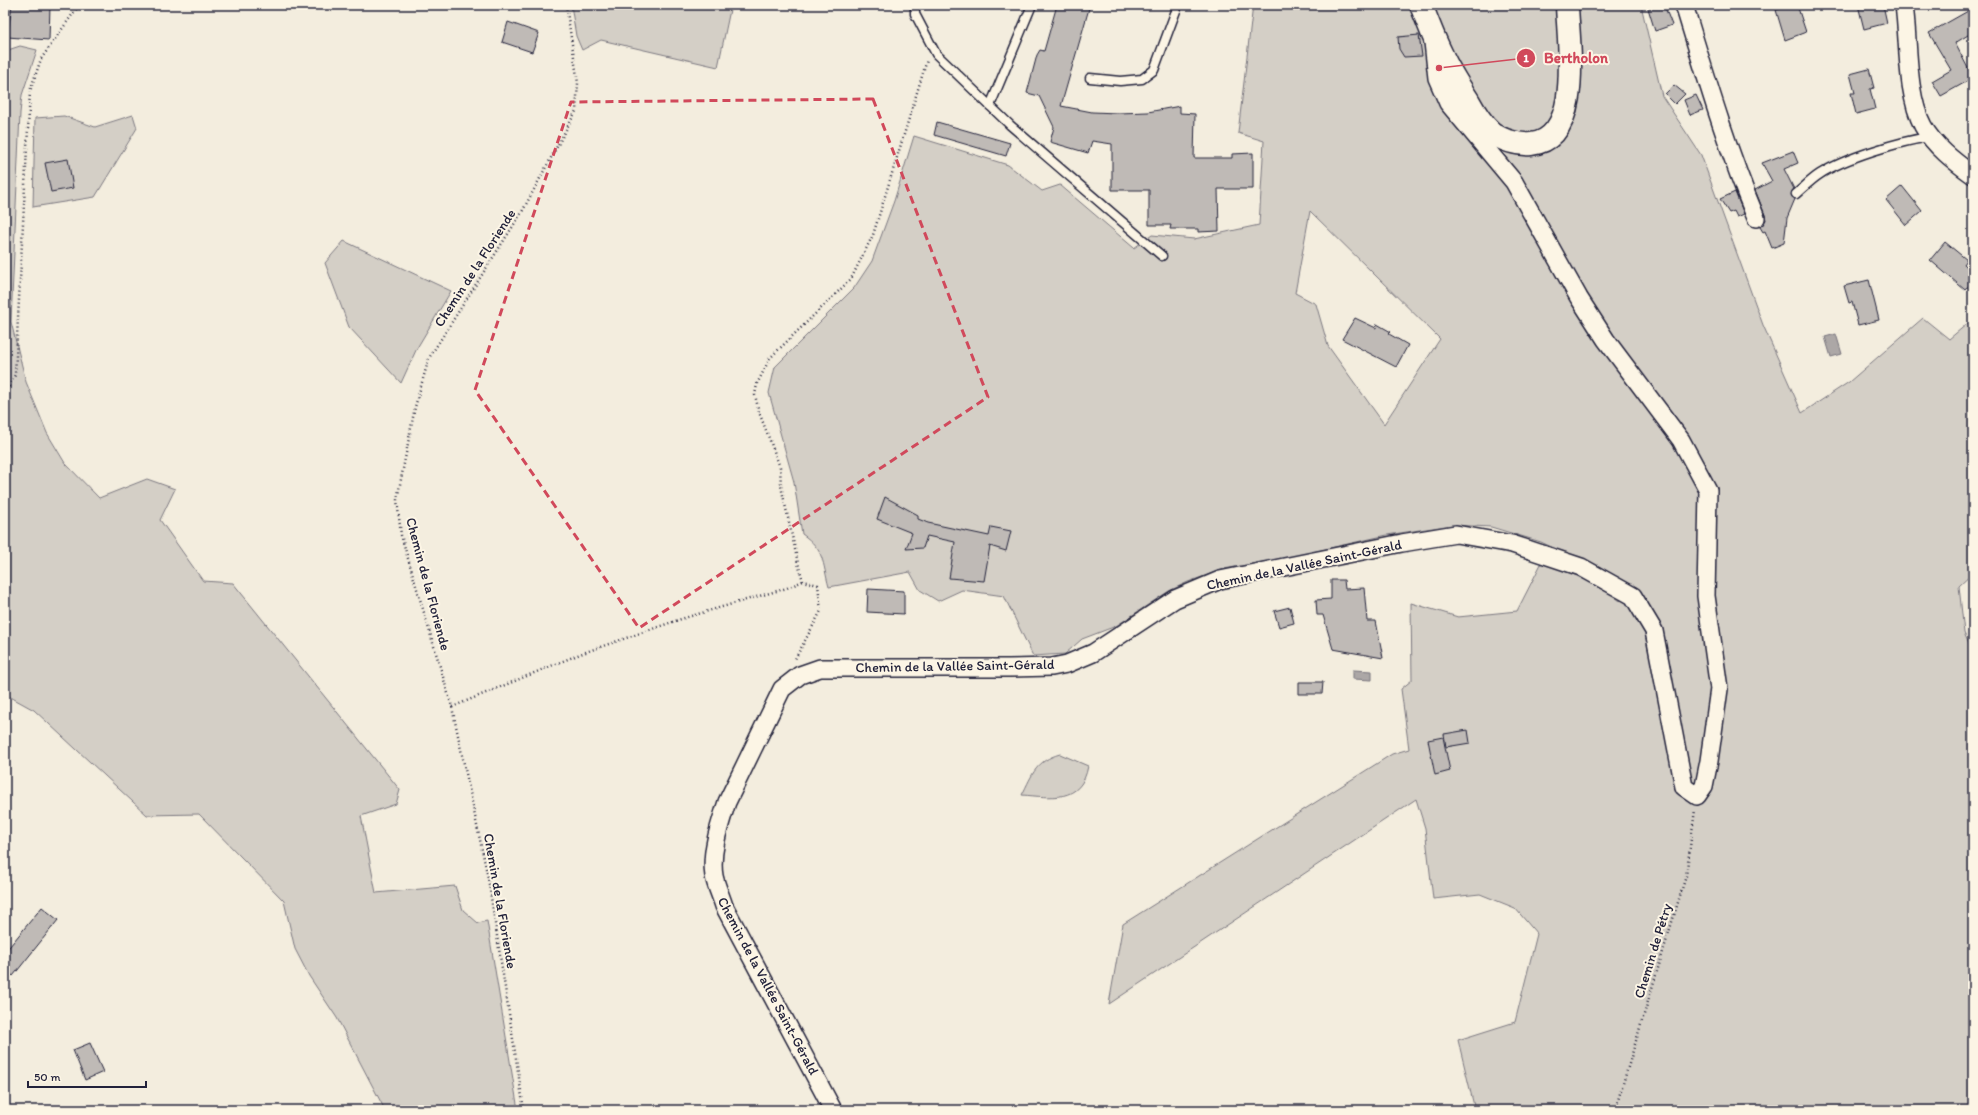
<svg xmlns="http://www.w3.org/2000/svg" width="1978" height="1115" viewBox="0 0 1978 1115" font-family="Itim,sans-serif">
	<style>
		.green { fill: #d4cfc6; stroke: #7b7880; fill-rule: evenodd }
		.water { fill: #aca7a6; stroke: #75727b }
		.building { fill: #bfbab6; stroke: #22223b }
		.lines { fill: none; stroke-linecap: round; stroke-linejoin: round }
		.lane-casing { stroke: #22223b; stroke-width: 11 }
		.street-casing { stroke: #22223b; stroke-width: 20 }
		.secondary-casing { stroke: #22223b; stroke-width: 25 }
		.path { stroke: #22223b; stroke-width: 2.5; stroke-dasharray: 1 3; stroke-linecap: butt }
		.lane { stroke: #fcf5e5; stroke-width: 8 }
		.street { stroke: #fcf5e5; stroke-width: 17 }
		.secondary { stroke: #fcf5e5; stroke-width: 22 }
		.marked { fill: none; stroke: #d1495b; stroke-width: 3; stroke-dasharray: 8 5; stroke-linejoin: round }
		.labels { text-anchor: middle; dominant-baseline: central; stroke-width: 4; stroke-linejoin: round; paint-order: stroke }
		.street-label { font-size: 14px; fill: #22223b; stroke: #fcf5e5 }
		.leader { fill: none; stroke: #d1495b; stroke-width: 1.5 }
		.callout-dot { fill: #d1495b; stroke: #fcf5e5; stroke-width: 1.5 }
		.mark-label { font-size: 12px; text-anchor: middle; font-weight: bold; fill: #fff }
		.callout-label { font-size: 15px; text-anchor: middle; font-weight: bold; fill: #d1495b; stroke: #fcf5e5; stroke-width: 4; stroke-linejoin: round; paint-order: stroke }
	</style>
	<rect width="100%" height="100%" fill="#f3edde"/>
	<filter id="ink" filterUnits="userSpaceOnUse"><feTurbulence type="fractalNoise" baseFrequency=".025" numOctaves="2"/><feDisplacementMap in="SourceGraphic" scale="8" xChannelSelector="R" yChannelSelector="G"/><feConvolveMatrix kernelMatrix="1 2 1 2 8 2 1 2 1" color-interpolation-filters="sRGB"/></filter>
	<g filter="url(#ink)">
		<!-- green -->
		<g class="green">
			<polygon points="571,5 731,5 718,67 601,40 582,50 576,36"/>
			<path d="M1253,5H1641L1662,96L1701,155L1763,325L1802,413L1849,382L1923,318L1949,339L1973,319V573L1959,586L1964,633L1973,653V1110H1475L1458,1040L1515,1022L1537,934L1515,908L1480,894L1433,899L1425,828L1416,799L1109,1004L1123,924L1392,754L1409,749L1401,689L1412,680L1411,603L1458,617L1517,611L1543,560L1605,589L1620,601L1631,591L1603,572L1541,542L1491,527L1452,525L1387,535L1291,557L1224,569L1188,582L1169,591L1116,626L1082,639L1065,654L1033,656L1004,596L962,590L938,601L920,590L910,572L829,587C822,562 825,550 802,534L794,482L769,393L775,367L854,288L872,261L894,201L914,136L1008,165L1042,191L1060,185L1134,248L1152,235L1194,239L1259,225L1264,141L1238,133ZM1310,211L1440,339L1384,424L1328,346L1316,304L1295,293Z"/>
			<polygon points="20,46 37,50 22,95 20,113 11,322 26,382 47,433 65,463 99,498 147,479 175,489 160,520 203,581 233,583 400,790 396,804 361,816 376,893 455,886 463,910 478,923 487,921 518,1110 385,1110 337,1018 309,976 295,949 284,901 199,814 147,815 34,710 5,694 5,51"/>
			<polygon points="133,115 137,128 95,197 33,207 35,118 64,116 95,127"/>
			<polygon points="344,241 451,291 417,348 401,383 349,327 325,263"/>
			<path d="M1060,754L1088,766C1081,804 1051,797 1022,795C1033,773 1036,761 1060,754Z"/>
		</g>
		<!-- water -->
		<g class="water">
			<polygon points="1836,334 1842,354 1831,357 1825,337"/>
			<polygon points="1353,670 1372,671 1372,680 1353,679"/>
		</g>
		<!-- building -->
		<g class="building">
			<polygon points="12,5 50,5 49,40 7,37"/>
			<polygon points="1057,5 1090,5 1061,106 1092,112 1118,113 1148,112 1180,106 1180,113 1195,114 1194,158 1232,158 1232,154 1253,153 1253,189 1218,189 1219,231 1198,232 1198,229 1170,229 1171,225 1149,225 1149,190 1112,190 1112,144 1092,141 1088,153 1050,142 1054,127 1039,96 1027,93 1037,55 1040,50 1044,51"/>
			<polygon points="1647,5 1664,5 1672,25 1655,31"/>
			<polygon points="1791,5 1797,5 1806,32 1785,40 1776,10"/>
			<polygon points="1858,5 1883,5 1887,23 1864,29"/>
			<polygon points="1968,11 1973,20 1973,32 1955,43 1973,78 1941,96 1932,81 1951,70 1929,33"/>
			<polygon points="508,22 539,33 532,52 502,42"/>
			<polygon points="1419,35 1422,56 1404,57 1399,49 1398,37"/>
			<polygon points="1869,69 1874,88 1870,89 1875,109 1856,114 1851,93 1855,93 1850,74"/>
			<polygon points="1674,85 1685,94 1675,104 1665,94"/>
			<polygon points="1696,95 1703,110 1690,115 1684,100"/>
			<polygon points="937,122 1010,143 1006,156 934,135"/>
			<polygon points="1793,151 1798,163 1784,169 1794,189 1791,195 1795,199 1787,218 1784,243 1772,248 1765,231 1763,232 1760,227 1766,220 1765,215 1755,190 1772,181 1762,163"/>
			<polygon points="68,159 73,188 51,192 45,163"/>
			<polygon points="1902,186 1922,211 1906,225 1886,200"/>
			<polygon points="1735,192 1744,214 1737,217 1734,211 1729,213 1720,199"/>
			<polygon points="1945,242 1967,260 1964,264 1973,272 1973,281 1965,290 1930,260"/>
			<polygon points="1869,280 1879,320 1858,325 1852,302 1849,303 1844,286"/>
			<polygon points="1355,318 1376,328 1377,324 1391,332 1389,334 1408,345 1396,367 1342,339"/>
			<polygon points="885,497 918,515 918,519 928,523 989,536 991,527 1011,531 1006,551 990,546 984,581 949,578 955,542 927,536 923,548 906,549 912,533 877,519"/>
			<polygon points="1331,580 1344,580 1345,589 1364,588 1367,621 1376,621 1383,658 1333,649 1323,615 1317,615 1316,600 1331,599"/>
			<polygon points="868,589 904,591 904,614 867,612"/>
			<polygon points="1290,607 1294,623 1279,627 1274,611"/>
			<polygon points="1299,682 1323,682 1322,694 1299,694"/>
			<polygon points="1468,730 1470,743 1446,747 1444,734"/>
			<polygon points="1443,737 1450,771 1435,775 1428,740"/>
			<polygon points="42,907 58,920 13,976 5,969 5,952"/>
			<polygon points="90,1043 103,1072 85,1080 73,1050"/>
		</g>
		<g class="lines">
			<!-- lane casing -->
			<g class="lane-casing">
				<g id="lane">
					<polyline points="915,5 915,14 936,54 1010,125 1162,256"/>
					<polyline points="1090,78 1120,81 1142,79 1154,70 1177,8 1176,5"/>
					<polyline points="990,106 1032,5"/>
					<path d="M1796,194C1804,187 1812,179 1820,174C1845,158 1900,141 1930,137"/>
				</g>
			</g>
			<!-- street casing -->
			<g class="street-casing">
				<g id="street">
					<path d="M1684,5C1706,77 1727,149 1756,218"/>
					<path d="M1904,5C1909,41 1906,94 1923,126C1934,146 1955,162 1973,175"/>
					<path d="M833,1110L724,906C721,896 716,886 714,876C710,852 720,824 727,802L782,689L800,675L820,668H1009L1052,667L1067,664L1093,653L1175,599L1220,580L1402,543L1456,534L1512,544L1581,567L1633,596L1654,631L1684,787L1697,796L1704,786L1709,761L1719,689L1706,596L1708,490L1681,440L1606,340L1579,298L1514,182L1448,103L1437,78L1433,42"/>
				</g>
			</g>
			<!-- secondary casing -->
			<g class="secondary-casing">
				<path id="secondary" d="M1421,5C1428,22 1434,39 1442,55C1449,71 1459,86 1468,100C1474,111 1481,123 1491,132C1501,140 1518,145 1531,144C1584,139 1568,41 1567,5"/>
			</g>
			<!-- path -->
			<g class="path">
				<polyline points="5,394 15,375 30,91 41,59 79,5"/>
				<polyline points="803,581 798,563 781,486 780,467 759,412 755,395 757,384 770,358 851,279 873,235 927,60"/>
				<polyline points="452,707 580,654 681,619 787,588 803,581 818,585 821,611 795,659"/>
				<polyline points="524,1110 488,878 452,707 401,535 397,500 415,407 429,358 522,212 576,111 578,83 566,5"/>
				<polyline points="1615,1110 1686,876 1695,810"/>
			</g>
			<!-- lane -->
			<use href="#lane" class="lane"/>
			<!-- street -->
			<use href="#street" class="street"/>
			<!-- secondary -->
			<use href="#secondary" class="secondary"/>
		</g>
	</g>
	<!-- marked area -->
	<path class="marked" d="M873,99L988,397L639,628L475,390L571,102Z"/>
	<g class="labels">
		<!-- street labels -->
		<g class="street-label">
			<text transform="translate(475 268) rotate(-57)">Chemin de la Floriende</text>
			<text transform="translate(1304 565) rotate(-12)">Chemin de la Vallée Saint-Gérald</text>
			<text transform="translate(428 584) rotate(75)">Chemin de la Floriende</text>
			<text transform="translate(955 666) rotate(-1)">Chemin de la Vallée Saint-Gérald</text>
			<text transform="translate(500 901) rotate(80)">Chemin de la Floriende</text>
			<text transform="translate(1653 951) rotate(-73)">Chemin de Pétry</text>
			<text transform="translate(768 986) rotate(62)">Chemin de la Vallée Saint-Gérald</text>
		</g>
	</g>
	<!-- callouts -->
	<path class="leader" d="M1439 68L1526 58"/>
	<g class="callout-dot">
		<circle cx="1439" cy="68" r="4"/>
		<circle cx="1526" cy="58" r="10"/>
	</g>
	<g class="mark-label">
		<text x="1526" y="62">1</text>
	</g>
	<g class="callout-label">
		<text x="1576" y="63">Bertholon</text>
	</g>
	<!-- margin -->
	<rect width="1978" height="1115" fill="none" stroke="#fcf5e5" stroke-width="20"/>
	<rect x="10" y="10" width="1958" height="1095" fill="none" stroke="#22223b" stroke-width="1.5" filter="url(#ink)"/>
	<!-- scale -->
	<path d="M28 1081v6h118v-6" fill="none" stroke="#22223b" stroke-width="2"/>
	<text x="34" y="1081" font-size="12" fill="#22223b" stroke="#fcf5e5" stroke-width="3" paint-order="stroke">50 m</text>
</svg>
